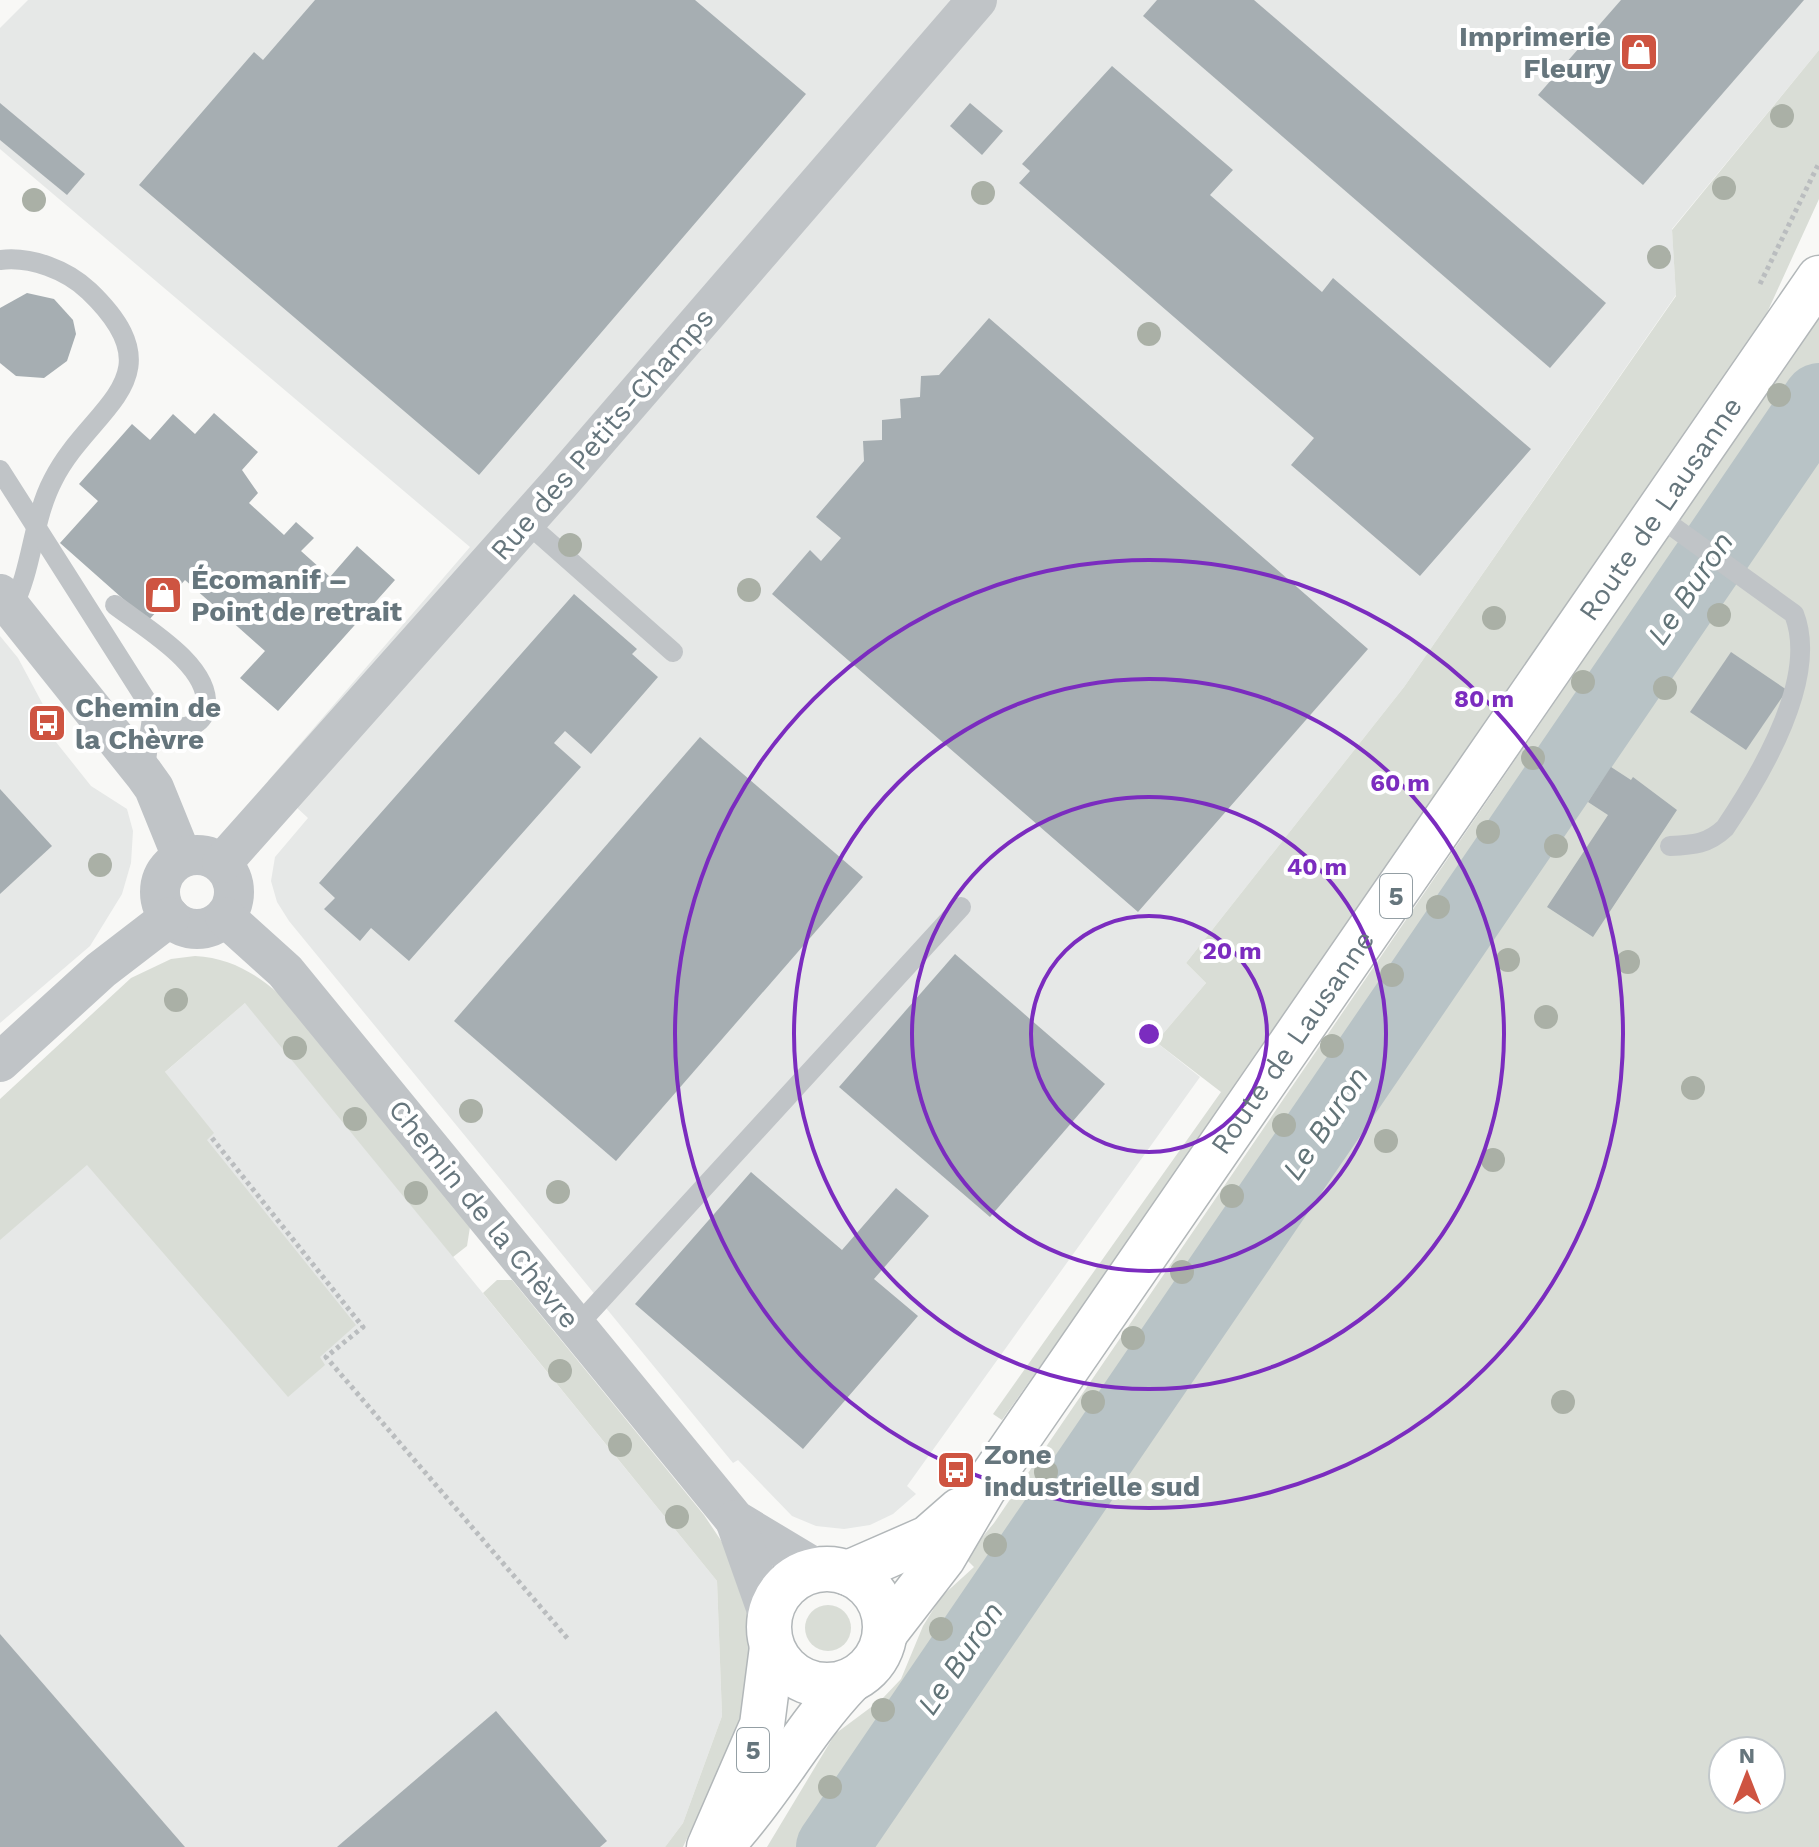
<svg xmlns="http://www.w3.org/2000/svg" width="1819" height="1847" viewBox="0 0 1819 1847" font-family="'Work Sans',sans-serif">
	<style>
		.built { fill: #e6e8e7 }
		.green { fill: #d9ddd6; fill-rule: evenodd }
		.lines { fill: none; stroke-linecap: round; stroke-linejoin: round }
		.river { stroke: #b8c3c6; stroke-width: 72 }
		.building { fill: #a6aeb2 }
		.primary-casing { stroke: #b2b7b9; stroke-width: 47 }
		.path { stroke: #babdbf; stroke-width: 5; stroke-dasharray: 4 4; stroke-linecap: butt }
		.service { stroke: #c0c4c7; stroke-width: 20 }
		.minor { stroke: #c0c4c7; stroke-width: 40 }
		.primary { stroke: #fff; stroke-width: 44 }
		.tree { fill: #aab0a6 }
		.ring { fill: none; stroke: #7b2cbf; stroke-width: 4 }
		.labels { text-anchor: middle; dominant-baseline: central; stroke-width: 8; stroke-linejoin: round; paint-order: stroke }
		.shield { fill: #fff; stroke: #949fa4; stroke-width: 2 }
		.shield-label { font-size: 26px; font-weight: bold; fill: #66767d }
		.poi-label { font-size: 28px; font-weight: bold; fill: #66767d; stroke: #fff; text-anchor: start }
		.street-label { font-size: 28px; fill: #66767d; stroke: #fff }
		.water-label { font-size: 30px; font-style: italic; fill: #627478; stroke: #fff }
		.centre { fill: #7b2cbf; stroke: #fff; stroke-width: 4 }
		.ring-label { font-size: 24px; text-anchor: middle; font-weight: bold; fill: #7b2cbf; stroke: #fff; stroke-width: 8; stroke-linejoin: round; paint-order: stroke }
	</style>
	<rect width="100%" height="100%" fill="#f8f8f6"/>
	<!-- built -->
	<g class="built">
		<polygon points="28,0 1819,0 1819,50 1672,229 1676,295 1404,687 1186,963 1206,983 1156,1042 1200,1077 907,1486 916,1494 893,1514 870,1525 844,1529 816,1526 792,1516 738,1460 733,1463 289,921 277,902 271,881 275,857 308,818 268,781 470,547 0,149 0,28"/>
		<polygon points="0,636 18,658 48,714 40,722 91,786 127,809 133,831 131,863 122,894 90,946 0,1023"/>
		<polygon points="246,1002 717,1581 722,1716 683,1823 665,1847 0,1847 0,1215"/>
	</g>
	<!-- green -->
	<g class="green">
		<polygon points="1819,50 1819,199 1755,339 1230,1098 1002,1420 993,1414 1221,1092 1156,1042 1206,983 1186,963 1404,687 1676,296 1672,230"/>
		<path d="M1819,315V1847H767L835,1734L882,1699L901,1679L923,1626L941,1597L974,1567L965,1558L994,1523ZM1723,1751H1771V1799H1723Z"/>
		<path d="M195,956C229,958 254,972 279,994L470,1227L467,1246L453,1257L245,1003L165,1072L214,1133L207,1140L356,1325L320,1357L325,1365L288,1397L87,1165L0,1240V1099L131,978L171,959Z"/>
		<polygon points="497,1280 512,1280 704,1515 724,1545 748,1614 752,1643 750,1705 683,1847 665,1847 683,1823 722,1716 717,1581 483,1293"/>
		<circle cx="828" cy="1628" r="23"/>
	</g>
	<g class="lines">
		<!-- river -->
		<polyline class="river" points="832,1847 1819,399"/>
	</g>
	<!-- building -->
	<g class="building">
		<polygon points="315,0 695,0 806,94 479,475 139,185 254,52 263,60"/>
		<polygon points="1157,0 1254,0 1606,303 1550,368 1143,16"/>
		<polygon points="1621,0 1804,0 1643,185 1538,95"/>
		<polygon points="1112,66 1233,170 1210,195 1322,292 1333,278 1531,449 1420,576 1291,465 1314,438 1019,183 1030,171 1022,164"/>
		<polygon points="0,103 85,174 67,195 0,140"/>
		<polygon points="970,103 1003,131 982,155 950,126"/>
		<polygon points="27,293 54,299 73,320 76,334 67,361 44,378 16,376 0,363 0,308"/>
		<polygon points="989,318 1368,649 1138,912 772,594 810,550 821,561 841,538 816,517 864,461 863,441 882,440 882,420 901,418 900,399 920,397 921,376 939,375"/>
		<polygon points="214,413 258,452 242,470 258,493 249,503 284,535 296,522 314,538 301,551 330,577 357,546 395,580 278,711 240,678 265,651 185,580 148,621 60,543 98,501 79,484 132,424 150,440 173,414 195,434"/>
		<polygon points="574,594 637,649 632,654 658,677 591,754 565,731 554,743 581,767 409,961 371,928 360,941 324,909 335,898 319,883"/>
		<polygon points="1731,652 1787,690 1746,750 1690,712"/>
		<polygon points="700,737 863,877 616,1161 454,1021"/>
		<polygon points="1611,767 1631,780 1633,777 1677,810 1593,937 1547,907 1608,815 1588,802"/>
		<polygon points="0,789 52,846 0,894"/>
		<polygon points="955,954 1105,1084 990,1217 839,1087"/>
		<polygon points="751,1172 842,1250 896,1188 929,1216 874,1279 918,1316 803,1449 635,1304"/>
		<polygon points="0,1634 185,1847 0,1847"/>
		<polygon points="496,1711 607,1841 600,1847 337,1847"/>
	</g>
	<g class="lines">
		<!-- primary casing -->
		<g class="primary-casing">
			<g id="primary">
				<circle cx="827" cy="1627" r="58"/>
				<polyline points="848,1573 928,1538 960,1510"/>
				<path id="s1" d="M885,1633L943,1558L983,1490L1819,278"/>
				<path d="M730,1836C774,1787 804,1729 850,1681"/>
				<polyline points="709,1847 762,1725 772,1647"/>
			</g>
		</g>
		<!-- path -->
		<g class="path">
			<polyline points="1760,284 1819,163"/>
			<polyline points="212,1138 363,1327 326,1357 568,1639"/>
		</g>
		<!-- service -->
		<g class="service">
			<path d="M0,260C31,256 67,270 89,291C181,379 90,406 53,480C32,520 33,568 12,608"/>
			<polyline points="0,470 153,711 144,774"/>
			<path d="M1658,516L1794,614C1819,677 1762,773 1725,828C1708,844 1694,845 1670,846"/>
			<polyline points="526,522 673,652"/>
			<path d="M115,605C145,628 210,665 206,706C204,724 190,727 175,729L153,711"/>
			<polyline points="576,1327 961,907"/>
		</g>
		<!-- minor -->
		<g class="minor">
			<polyline points="0,594 144,774 154,788 182,857"/>
			<circle cx="197" cy="892" r="37"/>
			<polyline points="222,863 559,484 977,0"/>
			<polyline points="225,917 285,971 735,1520 818,1570"/>
			<polyline points="0,1062 101,970 170,917"/>
			<polyline points="735,1520 769,1616"/>
		</g>
		<!-- primary -->
		<use href="#primary" class="primary"/>
	</g>
	<!-- trees -->
	<g class="tree">
		<circle cx="1782" cy="116" r="12"/>
		<circle cx="1724" cy="188" r="12"/>
		<circle cx="983" cy="193" r="12"/>
		<circle cx="34" cy="200" r="12"/>
		<circle cx="1659" cy="257" r="12"/>
		<circle cx="1149" cy="334" r="12"/>
		<circle cx="1779" cy="395" r="12"/>
		<circle cx="570" cy="545" r="12"/>
		<circle cx="749" cy="590" r="12"/>
		<circle cx="1719" cy="615" r="12"/>
		<circle cx="1494" cy="618" r="12"/>
		<circle cx="1583" cy="682" r="12"/>
		<circle cx="1665" cy="688" r="12"/>
		<circle cx="1533" cy="758" r="12"/>
		<circle cx="1488" cy="832" r="12"/>
		<circle cx="1556" cy="846" r="12"/>
		<circle cx="100" cy="865" r="12"/>
		<circle cx="1438" cy="907" r="12"/>
		<circle cx="1508" cy="960" r="12"/>
		<circle cx="1628" cy="962" r="12"/>
		<circle cx="1392" cy="975" r="12"/>
		<circle cx="176" cy="1000" r="12"/>
		<circle cx="1546" cy="1017" r="12"/>
		<circle cx="1332" cy="1046" r="12"/>
		<circle cx="295" cy="1048" r="12"/>
		<circle cx="1693" cy="1088" r="12"/>
		<circle cx="471" cy="1111" r="12"/>
		<circle cx="355" cy="1119" r="12"/>
		<circle cx="1284" cy="1125" r="12"/>
		<circle cx="1386" cy="1141" r="12"/>
		<circle cx="1493" cy="1160" r="12"/>
		<circle cx="558" cy="1192" r="12"/>
		<circle cx="416" cy="1193" r="12"/>
		<circle cx="1232" cy="1196" r="12"/>
		<circle cx="1182" cy="1272" r="12"/>
		<circle cx="1133" cy="1338" r="12"/>
		<circle cx="560" cy="1371" r="12"/>
		<circle cx="1093" cy="1402" r="12"/>
		<circle cx="1563" cy="1402" r="12"/>
		<circle cx="620" cy="1445" r="12"/>
		<circle cx="1046" cy="1472" r="12"/>
		<circle cx="677" cy="1517" r="12"/>
		<circle cx="995" cy="1545" r="12"/>
		<circle cx="941" cy="1629" r="12"/>
		<circle cx="883" cy="1710" r="12"/>
		<circle cx="830" cy="1787" r="12"/>
	</g>
	<!-- distance rings -->
	<g class="ring">
		<circle cx="1149" cy="1034" r="118"/>
		<circle cx="1149" cy="1034" r="237"/>
		<circle cx="1149" cy="1034" r="355"/>
		<circle cx="1149" cy="1034" r="474"/>
	</g>
	<!-- icons -->
	<defs>
		<g id="shop-square" transform="scale(2)"><rect x="-9" y="-9" width="18" height="18" rx="4" fill="#ce5441" stroke="#fff"/><path d="M-5-2.5h2.3a2.7 3.5 0 0 1 5.4 0H5L5.5 6h-11ZM-1.5-2.5h3a1.5 2.3 0 0 0-3 0Z" fill="#fff"/></g>
		<g id="bus-square" transform="scale(2)"><rect x="-9" y="-9" width="18" height="18" rx="4" fill="#ce5441" stroke="#fff"/><path d="M-5-6H5V4H4V6H2V4H-2V6H-4V4H-5ZM-3.5-4V0h7V-4ZM-3.5 1.2v1.5H-2V1.2ZM2 1.2v1.5H3.5V1.2Z" fill="#fff"/></g>
	</defs>
	<g fill-rule="evenodd">
		<use href="#shop-square" x="1639" y="52"/>
		<use href="#shop-square" x="163" y="595"/>
		<use href="#bus-square" x="47" y="723"/>
		<use href="#bus-square" x="956" y="1470"/>
	</g>
	<g class="labels">
		<!-- shield labels -->
		<g class="shield">
			<rect x="1380" y="874" width="32" height="44" rx="6"/>
			<rect x="737" y="1728" width="32" height="44" rx="6"/>
		</g>
		<g class="shield-label">
			<text x="1396" y="896">5</text>
			<text x="753" y="1750">5</text>
		</g>
		<!-- poi labels -->
		<g class="poi-label">
			<text x="1611" y="36" text-anchor="end">Imprimerie<tspan x="1611" dy="32">Fleury</tspan></text>
			<text x="191" y="579">Écomanif –<tspan x="191" dy="32">Point de retrait</tspan></text>
			<text x="75" y="707">Chemin de<tspan x="75" dy="32">la Chèvre</tspan></text>
			<text x="984" y="1454">Zone<tspan x="984" dy="32">industrielle sud</tspan></text>
		</g>
		<!-- street labels -->
		<g class="street-label">
			<text transform="translate(602 434) rotate(-49)">Rue des Petits-Champs</text>
			<text stroke="none"><textPath href="#s1" startOffset="1366">Route de Lausanne</textPath></text>
			<text stroke="none"><textPath href="#s1" startOffset="718">Route de Lausanne</textPath></text>
			<text transform="translate(484 1214) rotate(51)">Chemin de la Chèvre</text>
		</g>
		<!-- water labels -->
		<g class="water-label">
			<text transform="translate(1690 588) rotate(-56)">Le Buron</text>
			<text transform="translate(1325 1123) rotate(-56)">Le Buron</text>
			<text transform="translate(960 1658) rotate(-56)">Le Buron</text>
		</g>
	</g>
	<circle cx="1149" cy="1034" r="12" class="centre"/>
	<g class="ring-label">
		<text x="1484" y="707">80 m</text>
		<text x="1400" y="791">60 m</text>
		<text x="1317" y="875">40 m</text>
		<text x="1232" y="959">20 m</text>
	</g>
	<!-- north arrow -->
	<g transform="translate(1747 1775)"><circle r="38" fill="#ffffff" stroke="#c2c8cb" stroke-width="2"/>
	<path d="M0-6L14 30L0 20L-14 30Z" fill="#ce5441"/>
	<text y="-12" font-size="22" font-weight="bold" text-anchor="middle" fill="#66767d">N</text>
	</g>
</svg>
